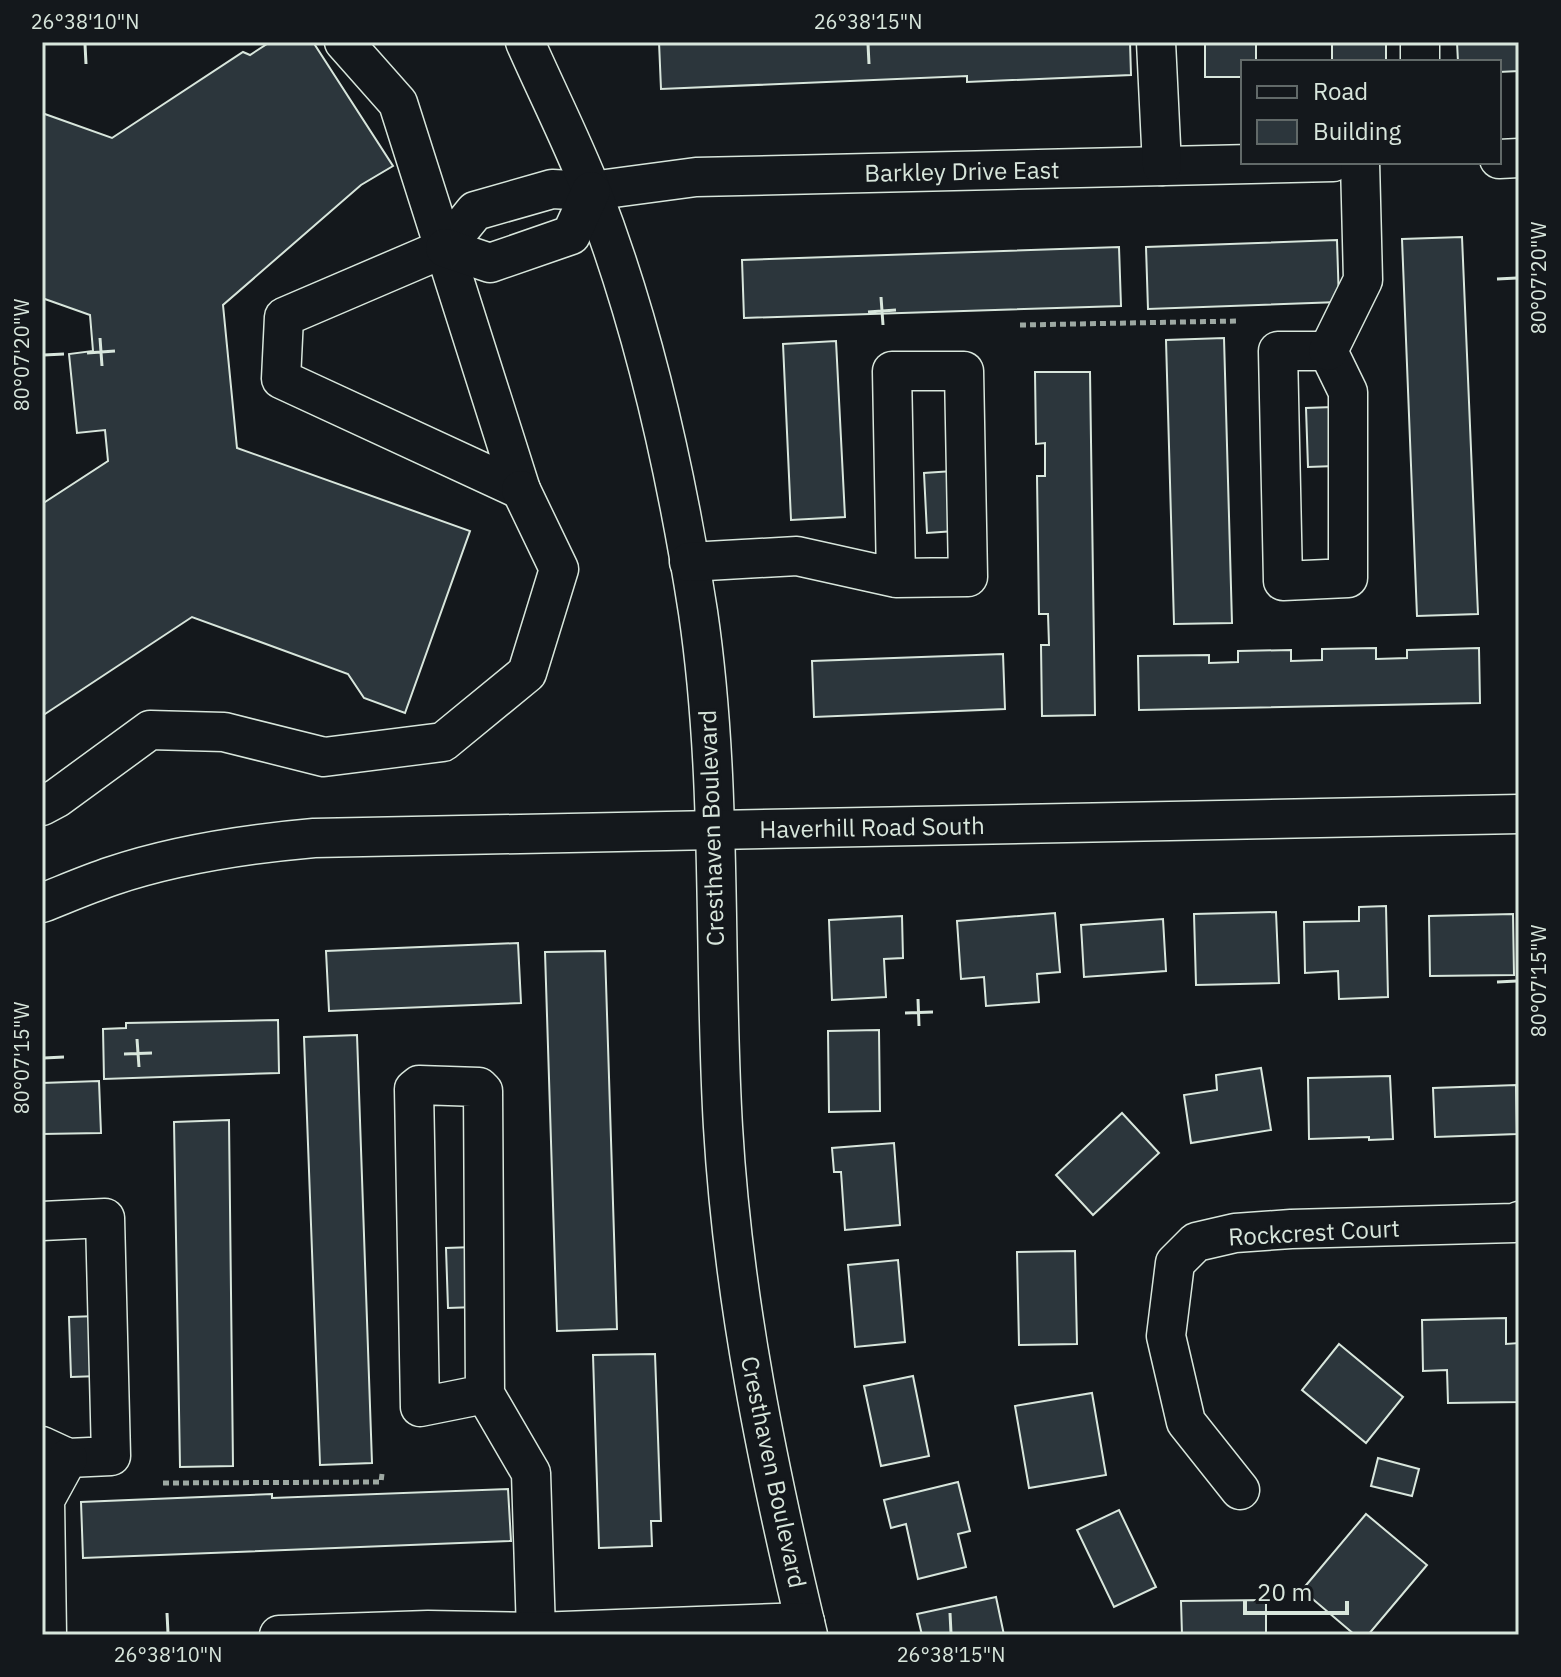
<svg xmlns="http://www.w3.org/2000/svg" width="1561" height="1677" viewBox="0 0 1561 1677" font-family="'IBM Plex Sans',sans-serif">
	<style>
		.building { fill: #2c363c; stroke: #d8e6dc; stroke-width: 2 }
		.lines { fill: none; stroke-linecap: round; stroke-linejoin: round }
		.minor-casing { stroke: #d8e6dc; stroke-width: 41 }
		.path { stroke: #9da8a2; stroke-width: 5; stroke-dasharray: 6 4; stroke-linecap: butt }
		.minor { stroke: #14181c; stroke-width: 38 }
		.ticks { fill: none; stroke: #d8e6dc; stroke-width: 3 }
		.labels { text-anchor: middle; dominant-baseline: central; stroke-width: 6; stroke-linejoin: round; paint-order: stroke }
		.street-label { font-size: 24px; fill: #d8e6dc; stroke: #14181c }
		.neatline { fill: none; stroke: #d8e6dc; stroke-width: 3 }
		.ticks-label { font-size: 20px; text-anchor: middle; fill: #d8e6dc }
	</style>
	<rect width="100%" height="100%" fill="#14181c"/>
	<!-- building -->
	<g class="building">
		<polygon points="270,42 313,42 393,166 361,185 223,305 237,448 470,531 405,713 364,698 348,674 192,617 42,716 42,504 108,461 105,430 77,433 69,354 93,351 90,315 42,298 42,113 112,138 243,52 250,55"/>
		<polygon points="659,42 1130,42 1131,75 967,82 967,76 661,89"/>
		<polygon points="1205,42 1256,42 1256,62 1243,62 1243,77 1205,77"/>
		<rect x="1332" y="42" width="54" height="20"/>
		<polygon points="1457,42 1519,42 1519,71 1499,72 1499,62 1458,62"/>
		<polygon points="1462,237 1478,614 1417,616 1402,239"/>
		<polygon points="1337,240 1339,302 1148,309 1146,247"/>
		<polygon points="1119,247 1121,306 744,318 742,260"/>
		<polygon points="1224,338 1232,623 1174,624 1166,340"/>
		<polygon points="836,341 845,517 791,520 783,344"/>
		<polygon points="1035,372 1090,372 1095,715 1042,716 1041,645 1049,645 1048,614 1039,614 1037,476 1045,476 1045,443 1036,444"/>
		<polygon points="1333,407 1335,466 1308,467 1306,408"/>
		<polygon points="953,471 955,531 927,533 924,473"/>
		<polygon points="1376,648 1376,659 1407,658 1407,650 1479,648 1480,703 1139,710 1138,656 1209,655 1209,663 1238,662 1238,651 1291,650 1291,661 1322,660 1322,649"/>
		<polygon points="1003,654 1005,709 814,717 812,661"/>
		<polygon points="1386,906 1388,997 1339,999 1338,971 1305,973 1304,922 1359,921 1359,907"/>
		<polygon points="1276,912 1279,983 1196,985 1194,914"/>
		<polygon points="1055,913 1060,972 1037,974 1039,1002 986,1006 984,977 961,979 957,921"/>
		<polygon points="1513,914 1514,975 1430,976 1429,916"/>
		<polygon points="902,916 903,958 884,959 886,997 832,1000 829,920"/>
		<polygon points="1163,919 1166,971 1084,977 1081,925"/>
		<polygon points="518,943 521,1003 329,1011 326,951"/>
		<polygon points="605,951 617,1329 557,1331 545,952"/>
		<polygon points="278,1020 279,1073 104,1079 103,1029 126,1028 126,1023"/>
		<polygon points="879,1030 880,1111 829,1112 828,1031"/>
		<polygon points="357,1035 372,1463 320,1465 304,1037"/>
		<polygon points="1261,1068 1271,1130 1191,1143 1184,1095 1217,1090 1216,1075"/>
		<polygon points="1390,1076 1393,1139 1369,1140 1369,1137 1309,1139 1308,1078"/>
		<polygon points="99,1081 101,1133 42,1134 42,1083"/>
		<polygon points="1516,1085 1517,1134 1435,1137 1433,1088"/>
		<polygon points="1122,1113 1159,1153 1093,1215 1056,1175"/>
		<polygon points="229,1120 233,1466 180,1467 174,1122"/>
		<polygon points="894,1143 900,1225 845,1230 841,1172 834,1172 832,1148"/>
		<polygon points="474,1247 476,1307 448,1308 446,1248"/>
		<polygon points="1075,1251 1077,1344 1019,1345 1017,1252"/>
		<polygon points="898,1260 905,1342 855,1347 848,1265"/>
		<polygon points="97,1316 99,1376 71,1377 69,1317"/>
		<polygon points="1506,1318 1506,1344 1519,1343 1519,1402 1448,1403 1447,1370 1423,1371 1422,1320"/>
		<polygon points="1339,1344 1403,1397 1366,1443 1302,1390"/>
		<polygon points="655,1354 661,1521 651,1521 652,1546 599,1548 593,1355"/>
		<polygon points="913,1376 929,1456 881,1466 864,1386"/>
		<polygon points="1092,1393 1106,1475 1029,1488 1015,1406"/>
		<polygon points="1378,1458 1419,1469 1412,1496 1371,1486"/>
		<polygon points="958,1482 970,1531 958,1534 966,1567 918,1579 906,1524 891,1528 884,1500"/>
		<polygon points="508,1489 511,1541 83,1558 81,1502 272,1494 272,1498"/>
		<polygon points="1119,1510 1156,1587 1114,1607 1077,1530"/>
		<polygon points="1366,1514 1427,1565 1368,1635 1355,1635 1302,1590"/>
		<polygon points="996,1597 1004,1635 922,1635 917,1614"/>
		<polygon points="1266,1600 1266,1635 1182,1635 1181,1601"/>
	</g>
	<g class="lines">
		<!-- minor casing -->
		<g class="minor-casing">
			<g id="minor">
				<polyline points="344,42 398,103 521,490 281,379 284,317 445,248 475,211 552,189 591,191 696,177 1333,162"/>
				<path d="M525,42C547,92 572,141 592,192C644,326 676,470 698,612C723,782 713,956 723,1127C733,1299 768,1468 808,1635"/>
				<polyline points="1156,42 1162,166"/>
				<polyline points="1420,42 1420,62"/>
				<polyline points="1499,159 1519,158"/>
				<polyline points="445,248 490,263 571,235 591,191"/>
				<polygon points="1278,351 1328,351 1348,392 1348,578 1283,581"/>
				<polyline points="1328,351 1363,280 1360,162"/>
				<polyline points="689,562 797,556 896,578 968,577 964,371 892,371 896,578"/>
				<polyline points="42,806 57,798 150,730 224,732 324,757 443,742 527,673 559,569 521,490"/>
				<path d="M42,903C65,894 88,884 112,876C177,854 246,844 314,838L1519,814"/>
				<polyline points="42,1221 105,1218 111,1456 68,1458 42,1446"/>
				<polyline points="485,1394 420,1407 414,1089 419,1085 479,1087 483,1091 485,1394 531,1473 536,1632"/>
				<polyline points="1240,1490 1186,1422 1166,1336 1175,1263 1196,1242 1235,1233 1291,1229 1514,1223 1519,1221"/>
				<polyline points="47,1635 45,1500 68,1458"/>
				<polyline points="279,1635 428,1630 536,1632 805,1622"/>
			</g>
		</g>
		<!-- path -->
		<g class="path">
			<polyline points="1020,325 1237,321"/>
			<polyline points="163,1483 381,1482 382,1474"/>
		</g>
		<!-- minor -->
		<use href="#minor" class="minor"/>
	</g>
	<!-- ticks -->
	<path class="ticks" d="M85,44L86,64M868,44L869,64M1497,279L1517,278M881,297L883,325M868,312L896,310M100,338L102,366M87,353L115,351M44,355L64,354M1497,982L1517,981M918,999L919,1026M905,1013L933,1012M137,1039L139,1067M124,1054L152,1053M44,1058L64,1057M167,1613L168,1633M950,1613L951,1633"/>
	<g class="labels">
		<!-- street labels -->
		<g class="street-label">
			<text transform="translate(962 171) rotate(-1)">Barkley Drive East</text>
			<text transform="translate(872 827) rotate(-1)">Haverhill Road South</text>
			<text transform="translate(711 828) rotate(-92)">Cresthaven Boulevard</text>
			<text transform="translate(1314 1232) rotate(-3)">Rockcrest Court</text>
			<text transform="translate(774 1472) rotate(78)">Cresthaven Boulevard</text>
		</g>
	</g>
	<!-- border -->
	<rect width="1561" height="1677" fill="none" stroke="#14181c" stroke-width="88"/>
	<!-- legend -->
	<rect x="1241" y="60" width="260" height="104" fill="#14181c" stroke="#626a69" stroke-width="2"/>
	<rect x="1257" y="86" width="40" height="12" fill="#14181c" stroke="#626a69" stroke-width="2"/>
	<text x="1313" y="100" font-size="24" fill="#d8e6dc">Road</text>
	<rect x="1257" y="120" width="40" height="24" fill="#2c363c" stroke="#626a69" stroke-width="2"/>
	<text x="1313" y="140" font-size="24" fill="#d8e6dc">Building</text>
	<!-- scale -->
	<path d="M1245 1601v12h102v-12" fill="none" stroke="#d8e6dc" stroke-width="4"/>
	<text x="1257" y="1601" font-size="24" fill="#d8e6dc" stroke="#14181c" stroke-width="6" paint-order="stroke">20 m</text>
	<rect x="44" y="44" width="1473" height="1589" class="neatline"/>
	<g class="ticks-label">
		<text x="85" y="29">26°38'10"N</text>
		<text x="868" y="29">26°38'15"N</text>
		<text transform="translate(1539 278) rotate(-90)" y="7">80°07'20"W</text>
		<text transform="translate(22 355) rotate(-90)" y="7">80°07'20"W</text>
		<text transform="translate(1539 981) rotate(-90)" y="7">80°07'15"W</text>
		<text transform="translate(22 1058) rotate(-90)" y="7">80°07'15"W</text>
		<text x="168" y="1662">26°38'10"N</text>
		<text x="951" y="1662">26°38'15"N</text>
	</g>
</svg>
